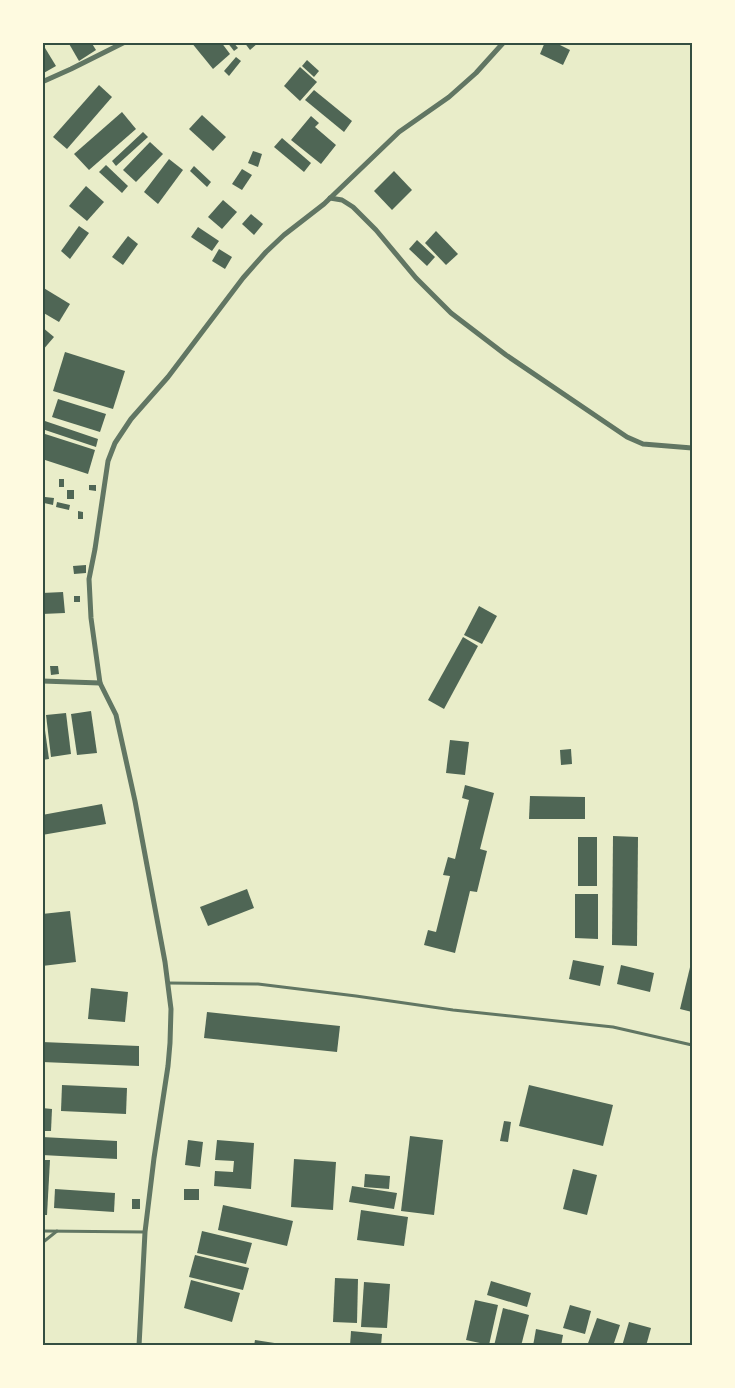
<svg xmlns="http://www.w3.org/2000/svg" width="735" height="1388" viewBox="0 0 735 1388" font-family="'Public Sans',sans-serif">
	<style>
		.building { fill: #4f6655 }
		.lines { fill: none; stroke-linecap: round; stroke-linejoin: round }
		.service { stroke: #617663; stroke-width: 3 }
		.minor { stroke: #617663; stroke-width: 5 }
		.neatline { fill: none; stroke: #344e41; stroke-width: 2 }
	</style>
	<rect width="100%" height="100%" fill="#e9edc9"/>
	<!-- building -->
	<g class="building">
		<polygon points="68,42 91,42 96,50 79,61"/>
		<polygon points="191,42 221,42 230,54 213,69"/>
		<polygon points="227,42 233,42 238,48 234,51"/>
		<polygon points="244,42 259,42 250,50"/>
		<polygon points="545,42 554,42 570,50 563,65 540,54"/>
		<polygon points="42,43 56,66 42,74"/>
		<polygon points="236,57 241,61 229,76 224,71"/>
		<polygon points="307,60 319,71 314,77 302,66"/>
		<polygon points="300,67 317,82 300,101 284,86"/>
		<polygon points="99,85 112,97 67,149 53,137"/>
		<polygon points="314,90 352,121 344,132 305,100"/>
		<polygon points="122,112 136,129 89,170 74,154"/>
		<polygon points="202,115 226,137 213,151 189,129"/>
		<polygon points="311,116 319,123 315,127 336,145 321,164 291,140"/>
		<polygon points="143,132 148,137 116,166 112,161"/>
		<polygon points="282,138 311,163 304,172 274,147"/>
		<polygon points="150,142 163,154 136,182 123,170"/>
		<polygon points="253,151 262,154 258,167 248,163"/>
		<polygon points="169,159 183,170 158,204 144,192"/>
		<polygon points="106,165 128,186 122,193 99,172"/>
		<polygon points="194,166 211,182 207,187 190,171"/>
		<polygon points="242,169 252,175 242,190 232,184"/>
		<polygon points="394,171 412,190 392,210 374,191"/>
		<polygon points="86,186 104,202 87,221 69,206"/>
		<polygon points="223,200 237,212 222,229 208,217"/>
		<polygon points="251,214 263,224 254,235 242,224"/>
		<polygon points="79,226 89,233 70,259 61,251"/>
		<polygon points="198,227 219,241 212,251 191,237"/>
		<polygon points="436,231 458,254 446,265 425,243"/>
		<polygon points="128,236 138,244 123,265 112,257"/>
		<polygon points="417,240 435,257 427,266 409,249"/>
		<polygon points="219,249 232,257 225,269 212,261"/>
		<polygon points="42,287 70,304 59,322 42,312"/>
		<polygon points="42,327 54,337 42,351"/>
		<polygon points="65,352 125,371 113,409 53,391"/>
		<polygon points="58,399 106,414 100,432 52,417"/>
		<polygon points="42,420 98,439 96,447 42,429"/>
		<polygon points="42,433 95,450 88,474 42,459"/>
		<rect x="59" y="479" width="5" height="8"/>
		<polygon points="89,485 96,485 96,491 89,490"/>
		<rect x="67" y="490" width="7" height="9"/>
		<polygon points="45,497 54,498 53,505 44,503"/>
		<polygon points="57,502 70,505 69,510 56,507"/>
		<polygon points="78,511 83,512 83,519 78,519"/>
		<polygon points="86,565 86,573 74,574 73,566"/>
		<polygon points="63,592 65,613 42,614 42,593"/>
		<rect x="74" y="596" width="6" height="6"/>
		<polygon points="479,606 497,616 482,644 464,635"/>
		<polygon points="463,637 478,646 444,709 428,700"/>
		<polygon points="50,666 58,666 59,674 51,675"/>
		<polygon points="91,711 97,753 77,755 71,714"/>
		<polygon points="66,713 71,754 51,757 46,715"/>
		<polygon points="42,723 44,723 49,759 42,760"/>
		<polygon points="450,740 469,742 465,775 446,773"/>
		<polygon points="571,749 572,764 561,765 560,750"/>
		<polygon points="465,785 494,793 480,849 487,851 477,892 470,891 455,953 424,945 428,930 436,932 450,876 443,875 448,857 455,859 469,800 462,798"/>
		<polygon points="530,796 585,797 585,819 529,819"/>
		<polygon points="102,804 106,824 42,835 42,815"/>
		<polygon points="613,836 638,837 637,946 612,945"/>
		<rect x="578" y="837" width="19" height="49"/>
		<polygon points="247,889 254,908 208,926 200,907"/>
		<polygon points="575,894 598,894 598,939 575,938"/>
		<polygon points="70,911 76,962 42,966 42,914"/>
		<polygon points="692,959 692,1012 680,1009"/>
		<polygon points="573,960 604,966 600,986 569,979"/>
		<polygon points="621,965 654,973 650,992 617,984"/>
		<polygon points="91,988 128,992 125,1022 88,1019"/>
		<polygon points="207,1012 340,1026 337,1052 204,1038"/>
		<polygon points="42,1042 139,1046 139,1066 42,1062"/>
		<polygon points="62,1085 127,1088 126,1114 61,1111"/>
		<polygon points="529,1085 613,1105 603,1146 519,1126"/>
		<polygon points="42,1108 52,1109 51,1131 42,1131"/>
		<polygon points="504,1121 511,1122 508,1142 500,1141"/>
		<polygon points="410,1136 443,1140 434,1215 401,1211"/>
		<polygon points="42,1137 117,1141 117,1159 42,1155"/>
		<polygon points="188,1140 203,1142 200,1167 185,1165"/>
		<polygon points="217,1140 254,1143 251,1189 214,1186 215,1171 233,1172 234,1161 215,1160"/>
		<polygon points="294,1159 336,1162 333,1210 291,1207"/>
		<polygon points="42,1160 50,1160 47,1215 42,1215"/>
		<polygon points="573,1169 597,1175 587,1215 563,1209"/>
		<polygon points="365,1174 390,1176 389,1189 364,1187"/>
		<polygon points="352,1186 397,1193 394,1209 349,1202"/>
		<polygon points="55,1189 115,1193 114,1212 54,1208"/>
		<rect x="184" y="1189" width="15" height="11"/>
		<rect x="132" y="1199" width="8" height="10"/>
		<polygon points="223,1205 293,1221 287,1246 218,1230"/>
		<polygon points="361,1210 408,1217 404,1246 357,1240"/>
		<polygon points="202,1231 252,1243 246,1264 197,1253"/>
		<polygon points="195,1255 249,1268 243,1290 189,1277"/>
		<polygon points="335,1278 358,1279 357,1323 333,1322"/>
		<polygon points="191,1280 240,1293 232,1322 184,1308"/>
		<polygon points="491,1281 531,1293 527,1307 487,1295"/>
		<polygon points="364,1282 390,1284 387,1328 361,1327"/>
		<polygon points="475,1300 498,1305 489,1345 466,1340"/>
		<polygon points="570,1305 591,1311 585,1334 563,1328"/>
		<polygon points="503,1308 529,1315 521,1346 494,1346"/>
		<polygon points="597,1318 620,1325 613,1346 587,1346"/>
		<polygon points="629,1322 651,1328 646,1346 622,1346"/>
		<polygon points="536,1329 563,1335 561,1346 533,1346"/>
		<polygon points="351,1331 382,1334 381,1346 350,1346"/>
		<polygon points="255,1340 281,1344 281,1346 254,1346"/>
	</g>
	<g class="lines">
		<!-- service -->
		<g class="service">
			<polyline points="168,983 258,984 356,996 453,1010 613,1027 692,1045"/>
			<polyline points="42,1231 145,1232"/>
			<polyline points="42,1243 57,1231"/>
		</g>
		<!-- minor -->
		<g class="minor">
			<polyline points="42,82 71,69 125,42"/>
			<polyline points="330,198 342,200 353,207 376,230 416,278 451,313 506,355 627,437 643,444 692,448"/>
			<polyline points="42,681 100,683"/>
			<polyline points="139,1346 145,1232 154,1158 168,1066 170,1043 171,1009 165,962 135,801 116,715 100,683 91,618 89,579 95,549 108,461 115,443 131,419 168,377 243,278 266,252 284,235 324,204 399,132 449,97 476,73 504,42"/>
		</g>
	</g>
	<!-- border -->
	<rect width="735" height="1388" fill="none" stroke="#fefae0" stroke-width="88"/>
	<rect x="44" y="44" width="647" height="1300" class="neatline"/>
</svg>
